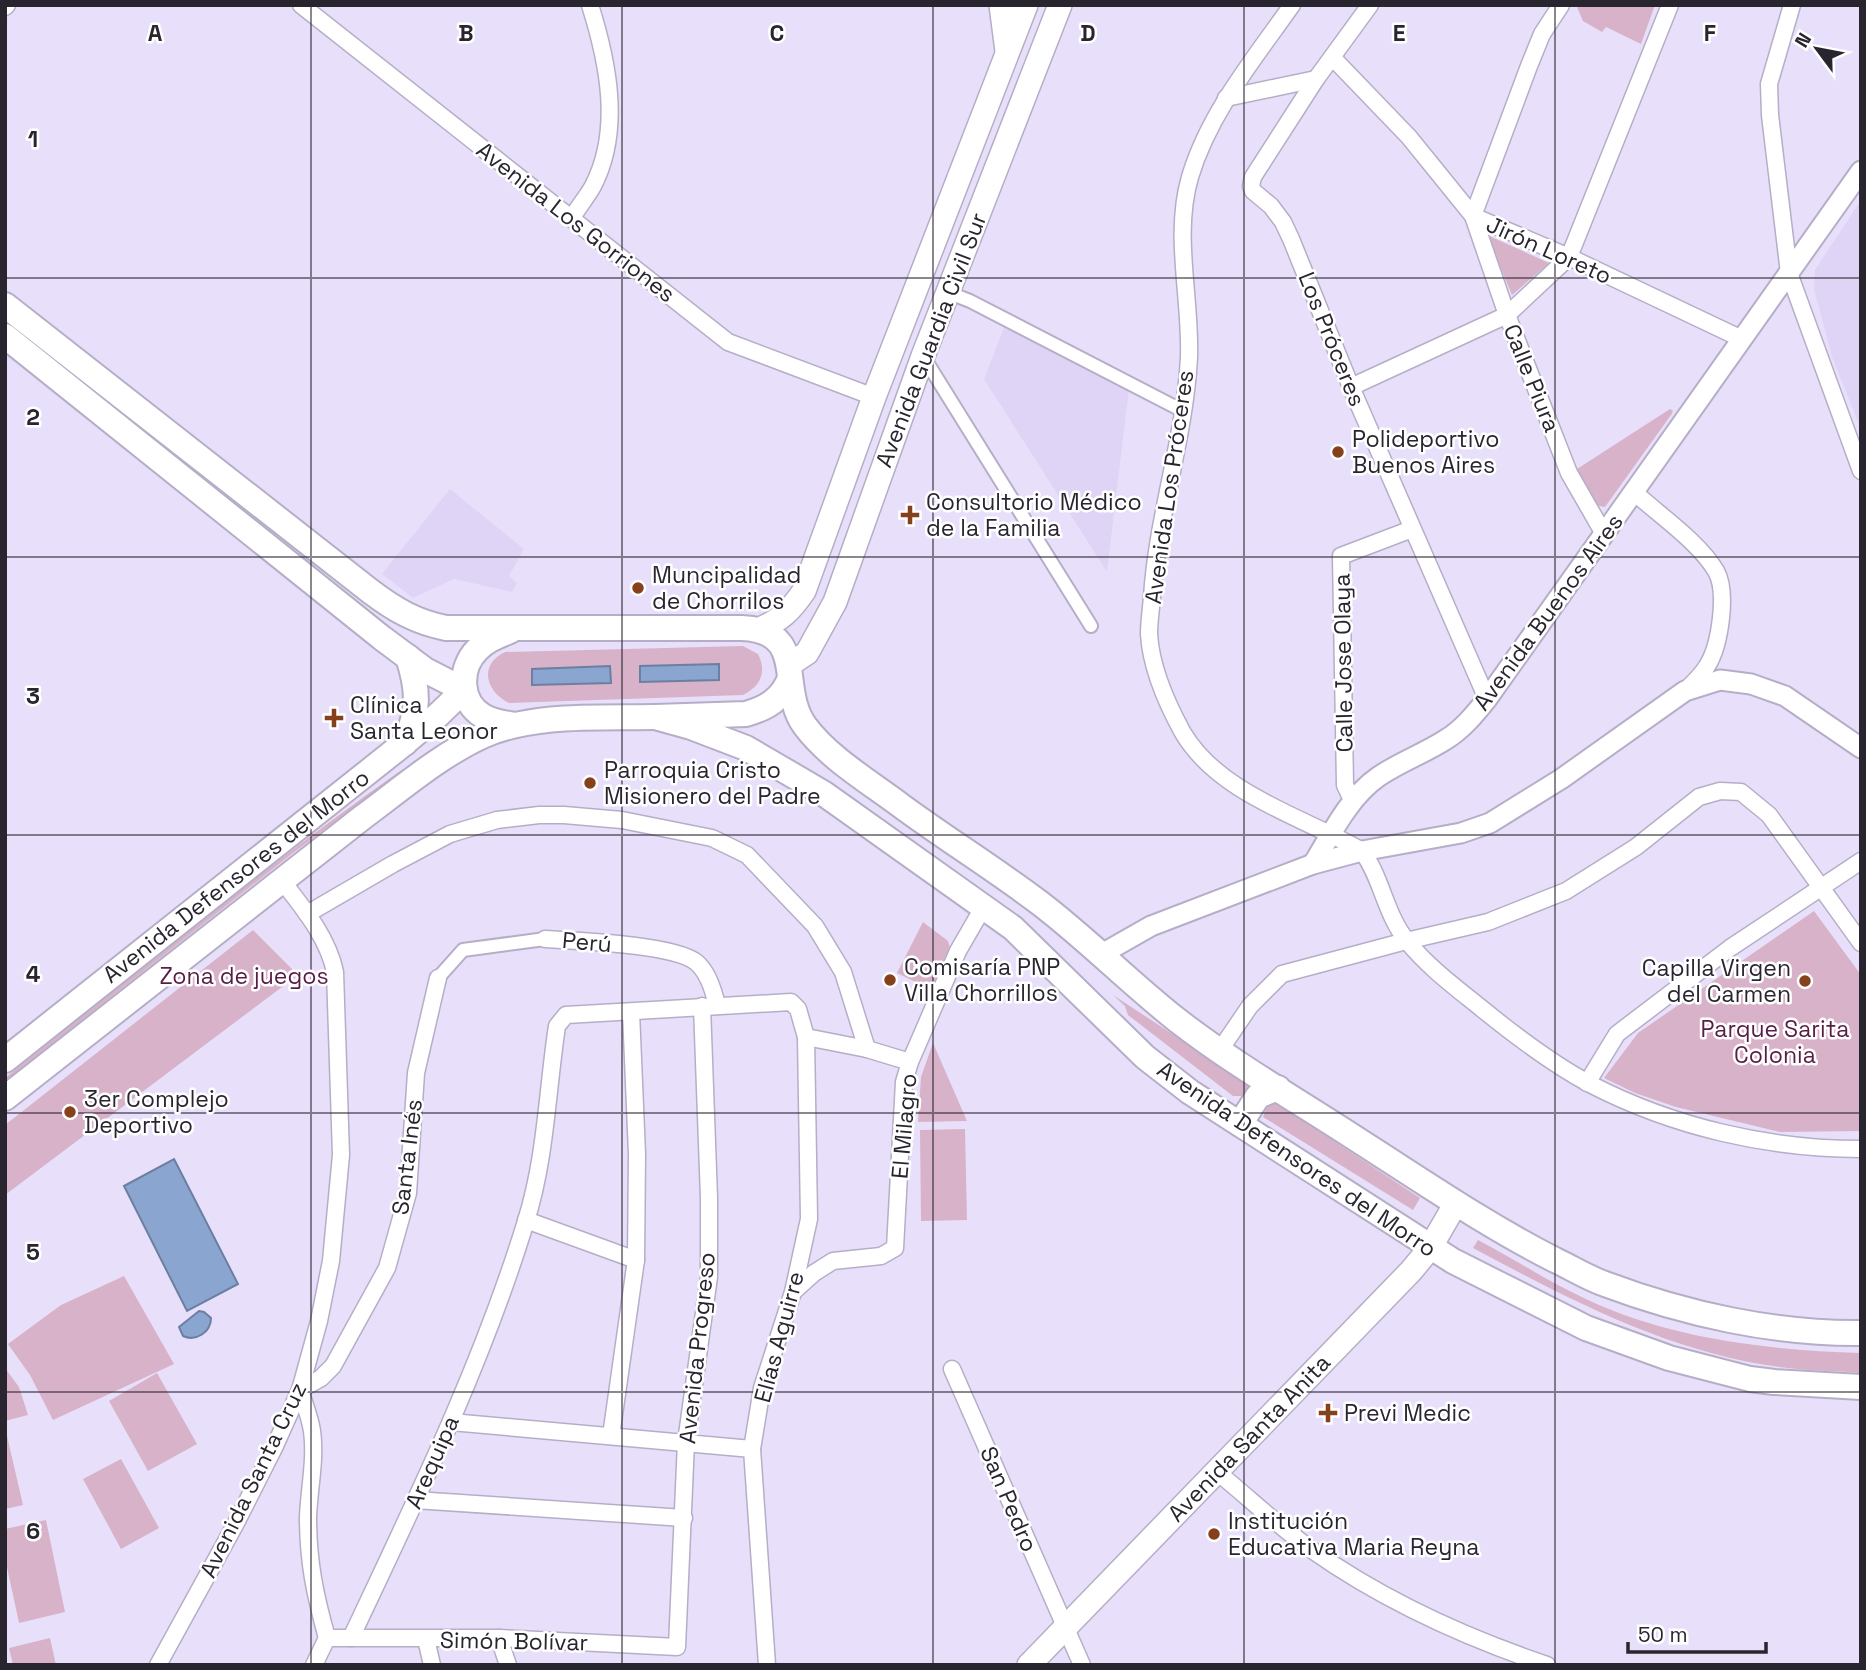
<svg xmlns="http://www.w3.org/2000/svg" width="1866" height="1670" viewBox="0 0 1866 1670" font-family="'Space Grotesk',sans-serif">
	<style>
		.built { fill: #dfd4f5 }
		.green { fill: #d8b2c8 }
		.water { fill: #89a5d0; stroke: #6c7fa0; stroke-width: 2 }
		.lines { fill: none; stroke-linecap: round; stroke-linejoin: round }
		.pedestrian-casing { stroke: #b6aec7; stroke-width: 16 }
		.minor-casing { stroke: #b6aec7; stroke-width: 19 }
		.tertiary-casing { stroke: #b6aec7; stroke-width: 23 }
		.secondary-casing { stroke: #b6aec7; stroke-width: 26 }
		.primary-casing { stroke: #b6aec7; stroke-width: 28 }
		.pedestrian { stroke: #fff; stroke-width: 12 }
		.minor { stroke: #fff; stroke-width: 16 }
		.tertiary { stroke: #fff; stroke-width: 19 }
		.secondary { stroke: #fff; stroke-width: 23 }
		.primary { stroke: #fff; stroke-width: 24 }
		.grid { fill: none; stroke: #29252f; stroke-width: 2; stroke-opacity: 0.55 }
		.poi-dot { fill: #86401b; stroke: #fff; stroke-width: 2.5 }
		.labels { text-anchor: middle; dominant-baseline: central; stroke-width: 5; stroke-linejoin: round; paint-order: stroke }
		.street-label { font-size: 23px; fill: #29252f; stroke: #fff }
		.poi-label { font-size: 23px; fill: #29252f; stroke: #fff; text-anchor: start }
		.park-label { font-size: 23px; fill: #581d45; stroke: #fff }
		.grid-label { font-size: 23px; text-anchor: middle; font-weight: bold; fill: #29252f; stroke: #fff; stroke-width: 5; stroke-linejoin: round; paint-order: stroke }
	</style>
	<rect width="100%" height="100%" fill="#e8e0fa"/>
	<!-- built -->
	<g class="built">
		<polygon points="1861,200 1861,429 1832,357 1814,289 1815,270"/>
		<polygon points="1004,328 1130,381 1107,572 984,379"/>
		<polygon points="450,489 524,549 509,576 517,583 512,592 454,579 413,598 382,574"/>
	</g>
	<!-- green -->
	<g class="green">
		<polygon points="1579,5 1655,5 1641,44 1606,27 1602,32 1583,21 1577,7"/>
		<polygon points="1487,235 1549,263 1512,295"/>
		<polygon points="1670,409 1673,411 1671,415 1605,507 1594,505 1577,469"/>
		<path d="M743,646L758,654C767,672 761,686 743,695L509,703C486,692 478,665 505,652Z"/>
		<path d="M403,769L404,770L293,853L5,1081V1078C136,973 266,865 403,769Z"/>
		<polygon points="1814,911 1861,975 1861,1131 1780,1132 1676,1107 1635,1093 1604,1078 1638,1033"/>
		<polygon points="923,922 948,941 951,952 932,990 897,973"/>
		<polygon points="253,930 298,975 5,1195 5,1125"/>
		<polygon points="1113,995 1244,1081 1248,1087 1249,1093 1245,1096 1233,1096 1128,1015 1125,1006"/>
		<polygon points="933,1043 967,1121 918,1122 921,1077"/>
		<polygon points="1275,1102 1420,1198 1413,1210 1263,1117 1267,1106"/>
		<polygon points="965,1129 967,1220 921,1221 920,1130"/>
		<path d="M1478,1240C1514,1259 1549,1282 1586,1299C1670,1339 1769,1350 1861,1353V1373C1839,1371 1818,1371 1797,1369C1680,1358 1574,1302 1473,1248Z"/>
		<polygon points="124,1276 174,1364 53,1420 30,1375 8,1344 61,1305"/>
		<polygon points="5,1368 19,1387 28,1415 5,1421"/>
		<polygon points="157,1373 197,1444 148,1471 109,1401"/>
		<polygon points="5,1427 23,1505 5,1509"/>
		<polygon points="121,1459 159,1528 121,1549 83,1479"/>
		<polygon points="46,1520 65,1612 19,1623 5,1558 5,1529"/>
		<polygon points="50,1638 56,1665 13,1665 9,1648"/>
	</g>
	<!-- water -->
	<g class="water">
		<polygon points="719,664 719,680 640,682 640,666"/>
		<polygon points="610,666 611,683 532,685 532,669"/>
		<polygon points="174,1159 238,1284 187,1311 124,1186"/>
		<path d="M199,1311L204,1312L211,1318C211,1332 196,1342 183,1336L179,1327Z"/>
	</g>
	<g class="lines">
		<!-- pedestrian casing -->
		<g class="pedestrian-casing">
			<g id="pedestrian">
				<polyline points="947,292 970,301 1183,411"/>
				<polyline points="923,356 1091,626"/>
				<polyline points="438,978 463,950 545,939"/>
			</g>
		</g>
		<!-- minor casing -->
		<g class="minor-casing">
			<g id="minor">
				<polyline points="301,5 728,342 874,397"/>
				<path d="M1292,5C1254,59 1209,113 1190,177C1173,235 1191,297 1189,357C1185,438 1157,516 1152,597C1151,609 1149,622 1149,634C1151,668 1167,704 1183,733C1220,795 1304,817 1362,851C1382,878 1385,914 1407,941C1428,967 1455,987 1481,1008C1513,1034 1554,1065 1590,1084C1673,1127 1768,1149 1861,1149"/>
				<polyline points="1370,5 1316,79 1253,177 1251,186 1253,191 1271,206 1283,222 1291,239 1351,387 1487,699"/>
				<polyline points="1561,5 1542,34 1529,66 1473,216 1507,315 1569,473 1604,534"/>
				<polyline points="1792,5 1769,84 1770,115 1789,273 1861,471"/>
				<polyline points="5,7 7,5"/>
				<polyline points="1332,57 1409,137 1473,216 1569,257 1742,339"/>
				<polyline points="1226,98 1316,79"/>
				<path d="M572,218C578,207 587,197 593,186C622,130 608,62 590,5"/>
				<polyline points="1351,387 1507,315 1569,257 1670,5"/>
				<path d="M1634,492C1659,515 1699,542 1716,571C1728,592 1720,646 1707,666C1702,675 1693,683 1685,691"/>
				<polyline points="1353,802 1345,785 1341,556 1412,529"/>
				<polyline points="307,914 393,864 450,834 497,820 539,815 564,815 622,820 712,838 747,855 815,926 843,972 867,1049"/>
				<path d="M545,939C578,941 672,944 696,962C708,972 714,992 717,1006"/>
				<path d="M438,978L416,1073L408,1193L387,1268L333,1366L321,1378L300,1390C304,1403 310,1417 312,1431C316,1459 309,1489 308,1517C308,1562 315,1595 327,1638H499L677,1647L686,1442L709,1277V1198L702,1006"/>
				<polyline points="806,1037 867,1049 910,1062"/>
				<polyline points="1220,1050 1250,1006 1282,974 1406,941 1488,922 1566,891 1636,847 1699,797 1720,791 1741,792 1769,815 1861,943"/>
				<polyline points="1587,1083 1617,1034 1730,948 1861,861"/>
				<polyline points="526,1220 636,1260"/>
				<polyline points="793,1292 814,1273 833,1261 881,1256 895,1248 904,1082 910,1062 958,951 984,906"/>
				<polyline points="952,1369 1082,1665"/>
				<polyline points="451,1422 752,1449"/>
				<polyline points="611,1436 636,1260 637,1154 631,1012"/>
				<path d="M1216,1471C1248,1497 1278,1526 1312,1550C1383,1600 1464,1637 1547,1665"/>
				<polyline points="415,1500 684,1518"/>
				<path d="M351,1638C415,1502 482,1365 526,1221C546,1157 547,1092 557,1026L566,1015L791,1002L798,1009L806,1037L809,1219L793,1292L762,1388L752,1449L767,1665"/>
				<polyline points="499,1638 508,1665"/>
				<polyline points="426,1639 432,1665"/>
				<path d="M158,1665L235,1525L274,1448L300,1390L319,1321L331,1261L341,1155L335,972C328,938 304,909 283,882"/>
				<polyline points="314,1665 327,1638"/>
			</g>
		</g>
		<!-- tertiary casing -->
		<g class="tertiary-casing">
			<g id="tertiary">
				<path d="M1313,864C1331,835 1349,797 1378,777C1398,763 1423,754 1445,740C1462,730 1475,714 1487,699L1861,171"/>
				<polyline points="1100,955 1151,926 1313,864 1362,851 1461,833 1490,823 1561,779 1685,691 1720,680 1751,684 1785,696 1861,748"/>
			</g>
		</g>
		<!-- secondary casing -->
		<g class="secondary-casing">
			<g id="secondary">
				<polyline points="1001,5 1007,51"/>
				<path d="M760,629C781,620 791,610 804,591L874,397L1026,5"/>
				<polyline points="789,665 807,653 835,602 923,356 1060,5"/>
				<polyline points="1029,1665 1411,1271 1430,1248 1456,1203"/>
			</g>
		</g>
		<!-- primary casing -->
		<g class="primary-casing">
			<g id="primary">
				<path d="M5,305L370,591C395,610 416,622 446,628H742C809,631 777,688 805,726C829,758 868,781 900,805C946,839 995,869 1041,904C1088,940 1130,983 1177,1020C1235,1065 1300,1102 1361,1142C1425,1183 1488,1226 1555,1260C1572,1268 1588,1278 1605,1284C1685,1314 1775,1334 1861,1333"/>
				<polyline points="5,336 382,638 425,670 464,690"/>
				<path d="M510,631C498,636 486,640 477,650C459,668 459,702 483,716C493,722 504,723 515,725"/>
				<polyline points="655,717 691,727 746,748 823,793 1013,928 1145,1057 1190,1092 1453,1261 1586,1328 1669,1358 1750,1379 1774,1382 1861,1387"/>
				<path d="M405,743C419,710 419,691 408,657"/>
				<polyline points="5,1060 397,749 438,715 464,690"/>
				<path d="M5,1098L363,817C401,789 439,756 482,736C534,713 599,718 655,717C685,716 716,715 746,714C767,708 782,699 790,678"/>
				<polyline points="1240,1124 1258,1096 1278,1088"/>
			</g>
		</g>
		<!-- pedestrian -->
		<use href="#pedestrian" class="pedestrian"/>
		<!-- minor -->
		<use href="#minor" class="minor"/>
		<!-- tertiary -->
		<use href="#tertiary" class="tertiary"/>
		<!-- secondary -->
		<use href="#secondary" class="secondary"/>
		<!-- primary -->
		<use href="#primary" class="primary"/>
	</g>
	<!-- grid -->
	<path class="grid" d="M311,5V1665M622,5V1665M933,5V1665M1244,5V1665M1555,5V1665M5,278H1861M5,557H1861M5,835H1861M5,1113H1861M5,1392H1861"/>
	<!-- markers -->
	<g class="poi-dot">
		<circle cx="1338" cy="452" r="7"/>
		<path d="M906.5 504.5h7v7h7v7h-7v7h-7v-7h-7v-7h7z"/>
		<circle cx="638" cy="588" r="7"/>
		<path d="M330.5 707.5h7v7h7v7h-7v7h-7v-7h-7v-7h7z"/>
		<circle cx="590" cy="783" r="7"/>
		<circle cx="890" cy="980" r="7"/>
		<circle cx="1805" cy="981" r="7"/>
		<circle cx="70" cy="1112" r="7"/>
		<path d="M1324.5 1402.5h7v7h7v7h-7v7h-7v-7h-7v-7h7z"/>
		<circle cx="1214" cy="1534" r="7"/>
	</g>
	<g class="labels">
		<!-- street labels -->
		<g class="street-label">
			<text transform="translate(576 222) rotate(38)">Avenida Los Gorriones</text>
			<text transform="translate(1549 250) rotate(24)">Jirón Loreto</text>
			<text transform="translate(1332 339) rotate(68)">Los Próceres</text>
			<text transform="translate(931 340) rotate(-69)">Avenida Guardia Civil Sur</text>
			<text transform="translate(1532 378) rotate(68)">Calle Piura</text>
			<text transform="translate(1169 487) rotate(-82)">Avenida Los Próceres</text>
			<text transform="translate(1548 612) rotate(-54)">Avenida Buenos Aires</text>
			<text transform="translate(1343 663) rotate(-91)">Calle Jose Olaya</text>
			<text transform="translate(236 876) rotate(-38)">Avenida Defensores del Morro</text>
			<text transform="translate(587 942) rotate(5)">Perú</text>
			<text transform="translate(904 1126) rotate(-85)">El Milagro</text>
			<text transform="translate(407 1157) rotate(-83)">Santa Inés</text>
			<text transform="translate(1297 1159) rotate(34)">Avenida Defensores del Morro</text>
			<text transform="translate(779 1337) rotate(-75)">Elías Aguirre</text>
			<text transform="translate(697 1348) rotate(-84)">Avenida Progreso</text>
			<text transform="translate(1249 1438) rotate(-46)">Avenida Santa Anita</text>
			<text transform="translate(432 1462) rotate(-66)">Arequipa</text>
			<text transform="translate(253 1480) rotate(-64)">Avenida Santa Cruz</text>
			<text transform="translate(1009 1499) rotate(67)">San Pedro</text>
			<text transform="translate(514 1641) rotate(1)">Simón Bolívar</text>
		</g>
		<!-- poi labels -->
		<g class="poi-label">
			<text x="1352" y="439">Polideportivo<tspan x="1352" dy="26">Buenos Aires</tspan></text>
			<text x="926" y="502">Consultorio Médico<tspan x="926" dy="26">de la Familia</tspan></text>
			<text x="652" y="575">Muncipalidad<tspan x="652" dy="26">de Chorrilos</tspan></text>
			<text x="350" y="705">Clínica<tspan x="350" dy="26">Santa Leonor</tspan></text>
			<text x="604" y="770">Parroquia Cristo<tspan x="604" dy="26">Misionero del Padre</tspan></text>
			<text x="904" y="967">Comisaría PNP<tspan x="904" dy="26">Villa Chorrillos</tspan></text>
			<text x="1791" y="968" text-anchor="end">Capilla Virgen<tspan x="1791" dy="26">del Carmen</tspan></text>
			<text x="84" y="1099">3er Complejo<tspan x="84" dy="26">Deportivo</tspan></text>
			<text x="1344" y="1413">Previ Medic</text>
			<text x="1228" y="1521">Institución<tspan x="1228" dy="26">Educativa Maria Reyna</tspan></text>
		</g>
		<!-- park labels -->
		<g class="park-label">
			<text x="244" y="976">Zona de juegos</text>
			<text x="1775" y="1029">Parque Sarita<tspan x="1775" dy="26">Colonia</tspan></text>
		</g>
	</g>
	<g class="grid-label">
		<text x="155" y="41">A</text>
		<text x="466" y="41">B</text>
		<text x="777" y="41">C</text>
		<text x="1088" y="41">D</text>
		<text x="1399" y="41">E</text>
		<text x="1710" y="41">F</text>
		<text x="33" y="147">1</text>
		<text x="33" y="425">2</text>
		<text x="33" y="704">3</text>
		<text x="33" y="982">4</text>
		<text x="33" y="1260">5</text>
		<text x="33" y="1539">6</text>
	</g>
	<!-- border -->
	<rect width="1866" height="1670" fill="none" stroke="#29252f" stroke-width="14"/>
	<!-- north arrow -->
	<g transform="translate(1817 49) rotate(302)" stroke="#ffffff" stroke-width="5" paint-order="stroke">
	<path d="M0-5L12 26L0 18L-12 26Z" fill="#29252f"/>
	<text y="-10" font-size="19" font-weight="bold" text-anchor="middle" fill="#29252f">N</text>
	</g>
	<!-- scale -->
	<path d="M1628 1642v10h138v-10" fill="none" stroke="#29252f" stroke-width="3.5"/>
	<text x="1638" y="1642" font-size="21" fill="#29252f" stroke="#ffffff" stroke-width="5" paint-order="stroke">50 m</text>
</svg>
